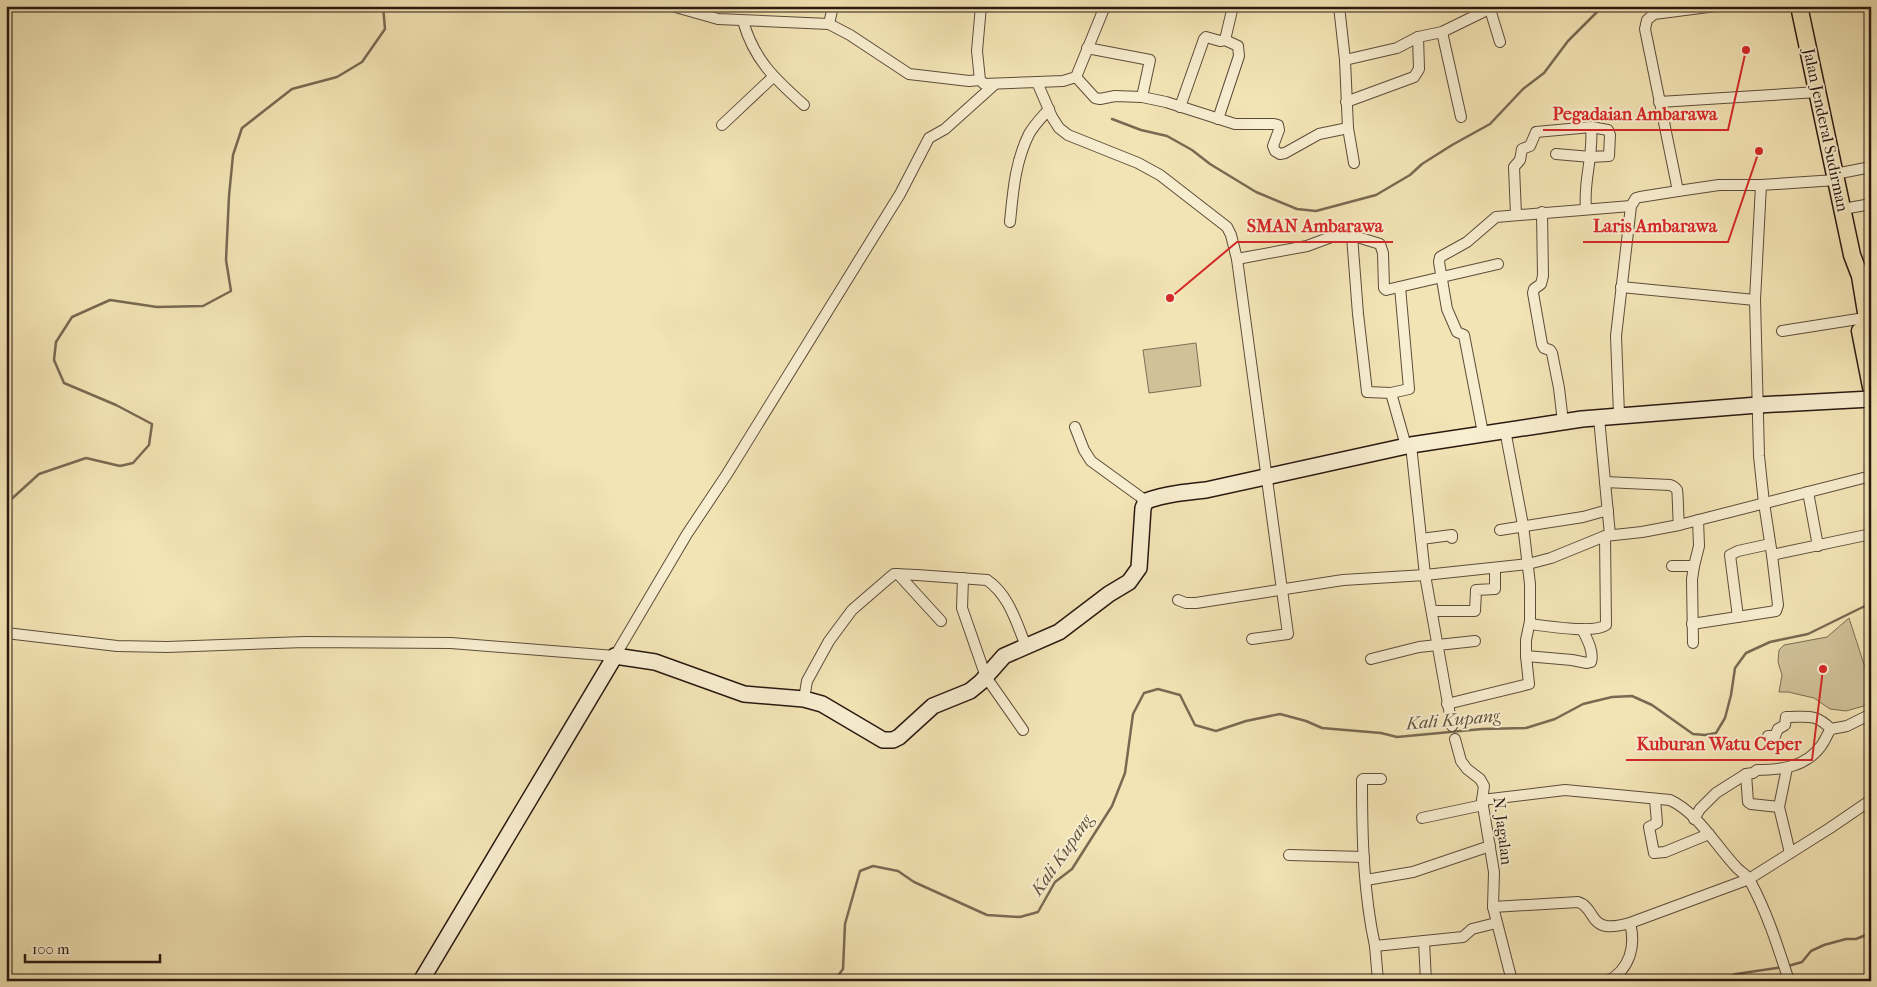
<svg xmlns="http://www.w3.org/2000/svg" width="1877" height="987" viewBox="0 0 1877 987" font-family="'IM FELL French Canon',serif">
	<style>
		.green { fill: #d1c199; stroke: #7e6d55 }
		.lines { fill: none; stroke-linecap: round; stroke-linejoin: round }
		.stream { stroke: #7a6952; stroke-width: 2.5 }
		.street-casing { stroke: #5d4c3a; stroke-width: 12 }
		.secondary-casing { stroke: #2b1911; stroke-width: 18 }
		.primary-casing { stroke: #2b1911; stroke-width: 19 }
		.street { stroke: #f7edcf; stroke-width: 10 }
		.secondary { stroke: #f7edcf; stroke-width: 15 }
		.primary { stroke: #f3e4b5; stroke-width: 16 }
		.labels { text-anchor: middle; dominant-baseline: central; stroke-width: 4; stroke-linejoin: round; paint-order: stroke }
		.street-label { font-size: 16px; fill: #2b1911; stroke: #f7edcf }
		.water-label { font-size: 18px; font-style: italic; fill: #604f3c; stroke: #f7edcf }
		.leader { fill: none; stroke: #d62828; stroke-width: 2 }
		.callout-dot { fill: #d62828; stroke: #f7edcf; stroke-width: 2 }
		.callout-label { font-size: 18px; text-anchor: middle; font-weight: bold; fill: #d62828; stroke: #f7edcf; stroke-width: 4; stroke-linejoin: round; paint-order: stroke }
	</style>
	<rect width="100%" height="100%" fill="#f3e4b5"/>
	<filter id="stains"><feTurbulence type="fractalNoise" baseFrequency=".004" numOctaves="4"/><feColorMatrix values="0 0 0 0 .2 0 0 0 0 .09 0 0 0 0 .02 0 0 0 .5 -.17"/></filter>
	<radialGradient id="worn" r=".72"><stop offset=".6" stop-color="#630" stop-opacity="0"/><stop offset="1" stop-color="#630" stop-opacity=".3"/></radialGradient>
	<!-- green -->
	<g class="green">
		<polygon points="1196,343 1201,386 1149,393 1143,350"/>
		<polygon points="1849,618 1871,686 1871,704 1846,711 1830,709 1814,698 1788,692 1779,692 1782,675 1778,662 1779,650 1784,645 1827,637"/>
	</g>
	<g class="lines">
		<!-- stream -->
		<g class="stream">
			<polyline points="1112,119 1141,130 1167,136 1192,150 1210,164 1256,192 1297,209 1316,211 1376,195 1410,175 1422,164 1452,145 1490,124 1523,89 1544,73 1568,41 1603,6"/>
			<polyline points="6,504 39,474 86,458 120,466 133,463 149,445 152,424 116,405 64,383 54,360 56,342 72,317 110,300 157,307 203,306 231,291 226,260 229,196 233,155 242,128 292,89 337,77 362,62 385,29 383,6"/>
			<polyline points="1788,966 1802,962 1811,951 1824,945 1846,939 1856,939 1871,933"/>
			<polyline points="834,981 843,969 845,924 860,871 873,866 898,871 914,882 987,915 1020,917 1038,912 1055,882 1072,869 1112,806 1125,773 1133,714 1144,693 1158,689 1180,695 1195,725 1216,731 1246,721 1280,714 1306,721 1322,728 1381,733 1397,737 1482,729 1526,728 1555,719 1583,704 1612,697 1632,696 1652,705 1693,734 1705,735 1716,733 1725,718 1731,695 1735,668 1746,653 1770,642 1808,634 1871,603"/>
			<polyline points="1721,981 1736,974 1783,967"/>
		</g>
		<!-- street casing -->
		<g class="street-casing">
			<g id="street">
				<polyline points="672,6 718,19 829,24 850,35 909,74 969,81 980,80"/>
				<polyline points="981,6 977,51 980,80 984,84 1037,82 1052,117 1059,128 1068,135 1138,163 1160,175 1227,227 1231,235 1237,259 1288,634 1252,639"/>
				<polyline points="1339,6 1345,60 1348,128 1354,163"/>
				<polyline points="1489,6 1500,42"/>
				<polyline points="1716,6 1654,14 1647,20 1645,29 1678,191 1719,185 1761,185 1836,180"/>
				<path d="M743,21C754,60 775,79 804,105"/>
				<polyline points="829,24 833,6"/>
				<polyline points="1442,32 1461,117"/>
				<polyline points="1087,48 1150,60 1142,97"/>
				<polyline points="1345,60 1397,48 1418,37 1442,32 1483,12 1488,6"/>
				<polyline points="1076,77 1095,98 1100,99 1115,96 1142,97 1166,102 1235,124 1274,124 1278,125 1279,130 1273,146 1275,151 1280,154 1285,153 1319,134 1348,128"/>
				<polyline points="1037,82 1063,81 1076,77 1105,6"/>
				<polyline points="1346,102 1414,77 1419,69 1418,37"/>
				<polyline points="1659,102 1818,92"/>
				<polyline points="1180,107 1204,39 1206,37 1220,41 1225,40 1233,6"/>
				<polyline points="1218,119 1239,56 1238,46 1225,40"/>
				<polyline points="722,125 773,77"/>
				<polyline points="1556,154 1591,157 1609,156 1610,135 1608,130 1591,127"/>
				<polyline points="1835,174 1871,167"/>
				<polyline points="1843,209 1871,204"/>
				<polyline points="1542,212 1543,276 1541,284 1534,289 1533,293 1542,344 1544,348 1550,350 1552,353 1559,388 1563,422"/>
				<path d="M1516,215L1514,167L1520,160L1522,149L1530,146L1536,132L1591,127C1594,155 1583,181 1586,208"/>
				<path d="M1010,222C1013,192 1015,162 1029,134C1034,125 1042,117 1049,109"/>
				<polyline points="1352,236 1358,314 1367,392 1391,393 1409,389 1400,287"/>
				<polyline points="1237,259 1307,246 1334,236 1354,236 1380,244 1383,253 1384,288 1386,290 1498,264"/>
				<polyline points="1621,287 1755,300 1761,185"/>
				<polyline points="1755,300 1759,456 1764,503 1772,555 1871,534"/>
				<polyline points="1782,331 1858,319"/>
				<polyline points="1391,393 1406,446"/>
				<polyline points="1619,415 1616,336 1631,206 1636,198 1640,197 1678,191"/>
				<polyline points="1599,418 1610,535"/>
				<polyline points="1075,427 1084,450 1091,461 1146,501"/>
				<polyline points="1483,433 1464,335 1457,332 1447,309 1439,262 1440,257 1467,242 1496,217 1631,206"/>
				<polyline points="1411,445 1425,575 1452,726"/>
				<path d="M1605,482L1670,485C1673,486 1675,487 1677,490C1678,493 1678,518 1679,525"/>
				<polyline points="1808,492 1818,546"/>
				<polyline points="1500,530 1583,517 1608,510"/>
				<polyline points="1421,539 1452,535 1452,538"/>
				<polyline points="1672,566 1694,566 1692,579 1693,643"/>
				<polyline points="1694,566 1699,546 1698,520"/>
				<polyline points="898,574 941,621"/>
				<polyline points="963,578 962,608 986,677 1023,730"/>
				<polyline points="1178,600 1186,603 1196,603 1343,580 1425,575 1528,564 1551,558 1605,536 1642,532 1679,525 1871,476"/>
				<polyline points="1432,611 1475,611 1476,590 1495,589 1495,568"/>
				<polyline points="1738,617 1730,555 1738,551 1770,544"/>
				<path d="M1530,624C1546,626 1594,634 1606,625L1605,536"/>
				<polyline points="1692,624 1776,611 1778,605 1772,555"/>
				<polyline points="6,633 117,646 167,647 305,642 451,643 615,656 687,534 727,474 900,194 929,138 945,129 994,85"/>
				<path d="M1526,656L1572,660L1587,663L1591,662C1594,651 1587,639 1582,629"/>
				<polyline points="1371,659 1419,647 1475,641"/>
				<path d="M804,699L807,681L829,641L852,610L889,578L894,574L917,575L987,580C1009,595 1016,622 1026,646"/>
				<polyline points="1447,704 1529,684 1526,656 1526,640 1530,621 1530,584 1523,525 1505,430"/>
				<path d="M1768,736H1775L1778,729L1785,725L1786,717C1807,717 1815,713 1831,729"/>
				<polyline points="1455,739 1461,761 1467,769 1480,779 1484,786 1482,800 1494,872 1493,907 1512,981"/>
				<polyline points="1787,768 1779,807 1790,853"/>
				<polyline points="1746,774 1748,802 1751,804 1779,807"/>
				<path d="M1381,779H1363L1362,780C1362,835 1363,891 1375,946L1463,937L1472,929L1496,923"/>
				<polyline points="1655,799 1657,823 1649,827 1654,853 1665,852 1709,834"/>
				<path d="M1482,800L1565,790L1670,800C1698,813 1716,846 1737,868C1741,872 1747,875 1750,881C1767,912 1778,947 1789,981"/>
				<polyline points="1422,818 1483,805"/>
				<path d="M1694,819L1700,809L1716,793L1746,774L1753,773L1757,770C1781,770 1806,767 1821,746C1825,741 1827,734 1831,729L1847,726L1871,714"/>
				<polyline points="1289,855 1364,857"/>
				<polyline points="1366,880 1413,872 1490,846"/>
				<path d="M1493,907L1578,902C1592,906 1591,924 1606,926C1614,927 1623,925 1630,923L1749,879L1830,828L1871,800"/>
				<polyline points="1424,941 1426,981"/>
				<polyline points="1375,946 1378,981"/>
				<path d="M1608,981C1630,969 1636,946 1630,923"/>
			</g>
		</g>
		<!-- secondary casing -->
		<g class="secondary-casing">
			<path id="secondary" d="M421,981L615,656L655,662L744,694L804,699L822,704L883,740H893L899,737L933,706L970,691L981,682L1004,656L1059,632L1109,594L1129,582L1139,568L1143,508L1146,501C1166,494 1186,492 1206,490L1411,445L1582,419L1758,405L1871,399"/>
		</g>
		<!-- primary casing -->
		<g class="primary-casing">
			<g id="primary">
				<polyline points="1799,6 1852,255 1860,276 1871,343"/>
				<polyline points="1860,331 1871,387"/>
			</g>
		</g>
		<!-- street -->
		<use href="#street" class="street"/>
		<!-- secondary -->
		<use href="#secondary" class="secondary"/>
		<!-- primary -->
		<use href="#primary" class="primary"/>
	</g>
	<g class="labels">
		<!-- street labels -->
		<g class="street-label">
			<text transform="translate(1826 130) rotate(78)">Jalan Jenderal Sudirman</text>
			<text transform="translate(1503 831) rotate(83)">N. Jagalan</text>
		</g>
		<!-- water labels -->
		<g class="water-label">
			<text transform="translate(1453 720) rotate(-5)">Kali Kupang</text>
			<text transform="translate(1062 855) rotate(-55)">Kali Kupang</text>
		</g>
	</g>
	<!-- callouts -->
	<path class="leader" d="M1746 50L1728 130H1543M1170 298L1237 242H1393M1759 151L1728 242H1583M1823 669L1812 760H1626"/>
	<g class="callout-dot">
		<circle cx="1746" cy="50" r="5"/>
		<circle cx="1170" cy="298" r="5"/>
		<circle cx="1759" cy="151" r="5"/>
		<circle cx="1823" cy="669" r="5"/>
	</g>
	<g class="callout-label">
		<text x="1635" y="120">Pegadaian Ambarawa</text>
		<text x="1315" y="232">SMAN Ambarawa</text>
		<text x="1655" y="232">Laris Ambarawa</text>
		<text x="1719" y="750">Kuburan Watu Ceper</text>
	</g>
	<!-- margin -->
	<rect width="1877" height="987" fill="none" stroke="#f3e4b5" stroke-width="25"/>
	<rect x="8" y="8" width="1862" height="972" fill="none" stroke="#2b1911" stroke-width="2.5"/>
	<rect x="12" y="12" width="1852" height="962" fill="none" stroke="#2b1911"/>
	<!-- scale -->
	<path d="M25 954v8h135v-8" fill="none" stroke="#2b1911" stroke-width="2.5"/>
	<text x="32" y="954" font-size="15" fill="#2b1911" stroke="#f7edcf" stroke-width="4" paint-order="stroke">100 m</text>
	<rect width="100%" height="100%" filter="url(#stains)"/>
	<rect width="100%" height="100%" fill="url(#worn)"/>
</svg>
